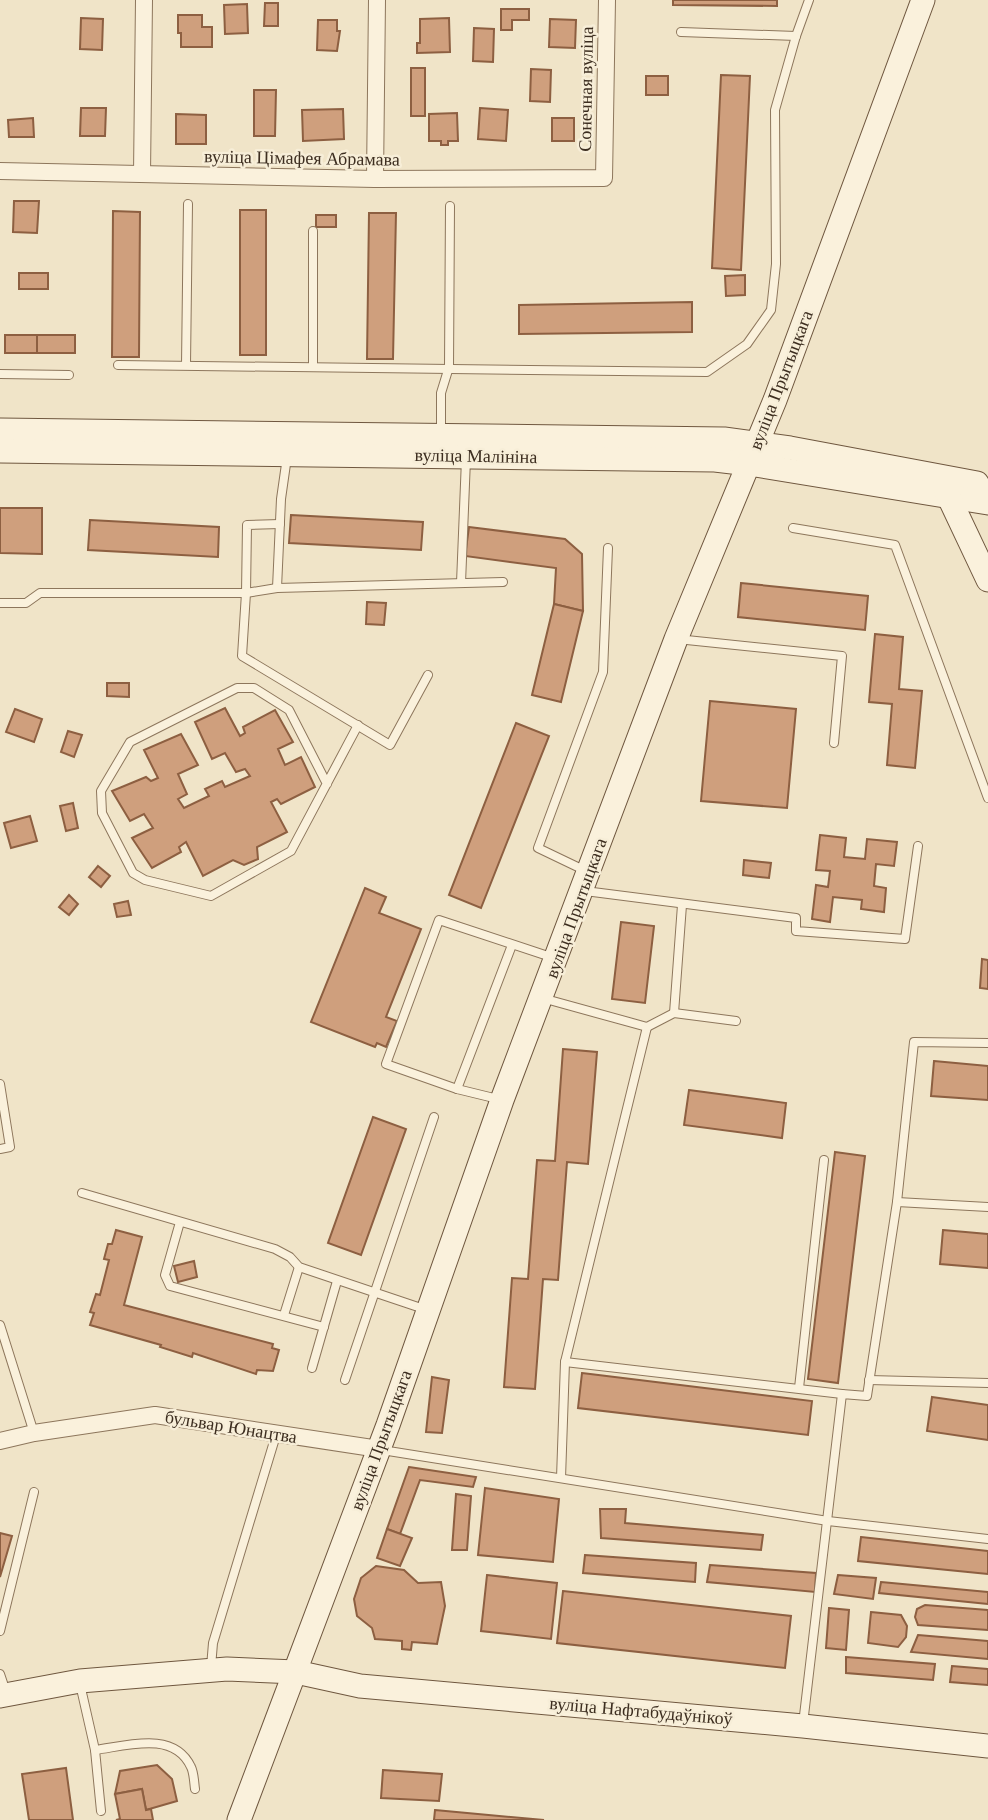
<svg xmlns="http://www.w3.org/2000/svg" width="988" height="1820" viewBox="0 0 988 1820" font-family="'Times New Roman',serif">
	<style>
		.building { fill: #cf9f7d; stroke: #8d5f41; stroke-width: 2 }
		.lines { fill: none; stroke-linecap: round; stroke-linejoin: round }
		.lane-casing { stroke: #8d765c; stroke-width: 10 }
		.street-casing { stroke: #8d765c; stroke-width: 18 }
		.secondary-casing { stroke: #6f573f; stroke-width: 25 }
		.lane { stroke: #faf1dc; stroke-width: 8 }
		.street { stroke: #faf1dc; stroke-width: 16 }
		.secondary { stroke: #faf1dc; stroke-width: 23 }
		.labels { text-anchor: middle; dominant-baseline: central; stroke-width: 5; stroke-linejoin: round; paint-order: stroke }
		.street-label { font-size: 18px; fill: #3d2e20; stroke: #f7eed8 }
	</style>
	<rect width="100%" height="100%" fill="#f0e4c8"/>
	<!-- building -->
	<g class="building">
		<polygon points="673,0 777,0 777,6 673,5"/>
		<polygon points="265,3 278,3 278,26 264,26"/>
		<polygon points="247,4 248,33 225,34 224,5"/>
		<polygon points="501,9 529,9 529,20 512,20 512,30 501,30"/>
		<polygon points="178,15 202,15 202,27 212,27 212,47 181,47 181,33 178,33"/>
		<polygon points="81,18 103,19 102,50 80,49"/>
		<polygon points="449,18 450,52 417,53 417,43 420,43 420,19"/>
		<polygon points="550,19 576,20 575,48 549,47"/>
		<polygon points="318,20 337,20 337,31 340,31 337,51 317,50"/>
		<polygon points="474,28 494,29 493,62 473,61"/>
		<rect x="411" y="68" width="14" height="48"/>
		<polygon points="531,69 551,70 550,102 530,101"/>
		<polygon points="721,75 750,76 741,270 712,268"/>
		<rect x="646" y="76" width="22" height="19"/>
		<polygon points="254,90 276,90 275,136 254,136"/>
		<polygon points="81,108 106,108 105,136 80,136"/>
		<polygon points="480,108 508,110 506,141 478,139"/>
		<polygon points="343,109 344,139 303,141 302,110"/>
		<polygon points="457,113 458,141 448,141 448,145 441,145 441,141 429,141 429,114"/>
		<polygon points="176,114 206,115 206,144 176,144"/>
		<polygon points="33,118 34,137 9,137 8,120"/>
		<rect x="552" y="118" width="22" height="23"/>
		<polygon points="14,201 39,201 37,233 13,232"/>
		<rect x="240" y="210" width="26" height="145"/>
		<polygon points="113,211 140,212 139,357 112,357"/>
		<polygon points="369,213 396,213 393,359 367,359"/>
		<rect x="316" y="215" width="20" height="12"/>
		<rect x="19" y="273" width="29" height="16"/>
		<polygon points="745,275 745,295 726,296 725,276"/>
		<polygon points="692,302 692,332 519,334 519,305"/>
		<rect x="5" y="335" width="32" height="18"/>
		<rect x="37" y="335" width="38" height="18"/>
		<polygon points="0,508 42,508 42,554 0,553"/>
		<polygon points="291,515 423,522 421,550 289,543"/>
		<polygon points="90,520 219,527 218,557 88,550"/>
		<polygon points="469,527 565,539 582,554 583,611 554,604 556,568 465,556"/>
		<polygon points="741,583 868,596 865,630 738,617"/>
		<polygon points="367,602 386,603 384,625 366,624"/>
		<polygon points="554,604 583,611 561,702 532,695"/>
		<polygon points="875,634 903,637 899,689 922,691 915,768 887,765 892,704 869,702"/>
		<polygon points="107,683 129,683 129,697 107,696"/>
		<polygon points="710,701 796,709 787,808 701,801"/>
		<polygon points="225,708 240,736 245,733 243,727 275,710 293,742 278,749 285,765 301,757 315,787 281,804 277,799 271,802 287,832 257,847 258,859 244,865 233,860 203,876 186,842 179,847 181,852 152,868 132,838 153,828 144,814 130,821 112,791 146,777 151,781 158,778 144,750 181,734 198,765 178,774 187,794 178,799 184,808 209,796 205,789 222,781 225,787 250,776 245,769 236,772 225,753 212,759 195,722"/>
		<polygon points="15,709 42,719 34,742 6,732"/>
		<polygon points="516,723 549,736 481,908 449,895"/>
		<polygon points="68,731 82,735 74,757 61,752"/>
		<polygon points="73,803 78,828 66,831 60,806"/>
		<polygon points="30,816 37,841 11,848 4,823"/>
		<polygon points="820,835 846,838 844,857 865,859 867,839 897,842 894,866 876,864 874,886 886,888 884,912 861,909 862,900 833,897 830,922 812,919 816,885 828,887 830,871 816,870"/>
		<polygon points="744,860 771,863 769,878 743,875"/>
		<polygon points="98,866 110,876 101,887 89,877"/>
		<polygon points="365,888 386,897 379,913 421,929 386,1017 397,1021 386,1047 377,1043 375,1047 311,1022"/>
		<polygon points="69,895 78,904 69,915 59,907"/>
		<polygon points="128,901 131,915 117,917 114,904"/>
		<polygon points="621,922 654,926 645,1003 612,999"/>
		<polygon points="982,959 988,960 988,989 980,988"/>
		<polygon points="563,1049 597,1052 588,1164 567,1162 558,1280 543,1279 535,1389 504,1387 512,1278 528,1279 537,1160 555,1161"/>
		<polygon points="934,1061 988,1066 988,1100 931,1096"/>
		<polygon points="689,1090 786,1103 782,1138 684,1125"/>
		<polygon points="373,1117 406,1129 361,1255 328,1243"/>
		<polygon points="835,1152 865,1156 838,1383 808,1379"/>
		<polygon points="116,1230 142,1237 124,1305 273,1344 272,1348 279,1350 273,1371 257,1370 256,1374 193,1353 192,1357 160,1347 161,1345 90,1325 94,1313 90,1312 96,1294 100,1295 109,1260 104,1259 108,1244 112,1244"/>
		<polygon points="943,1230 988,1234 988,1268 940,1264"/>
		<polygon points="194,1261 197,1277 178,1282 174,1266"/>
		<polygon points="582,1373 812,1401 808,1435 578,1408"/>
		<polygon points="432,1377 449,1380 442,1433 426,1432"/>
		<polygon points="932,1397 988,1405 988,1440 927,1431"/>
		<polygon points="409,1467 476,1477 473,1487 420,1480 400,1534 387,1529"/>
		<polygon points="485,1488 559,1499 553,1562 478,1555"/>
		<polygon points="456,1494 471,1496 467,1550 452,1550"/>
		<polygon points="600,1509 626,1509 625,1523 763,1535 761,1550 601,1538"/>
		<polygon points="387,1529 412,1538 400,1566 377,1558"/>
		<polygon points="0,1533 12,1536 0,1577"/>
		<polygon points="861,1537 988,1551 988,1574 858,1561"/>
		<polygon points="585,1555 696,1563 695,1582 583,1573"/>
		<polygon points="710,1565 816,1573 815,1592 707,1582"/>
		<polygon points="376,1566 404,1570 418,1583 441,1582 445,1606 437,1644 412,1642 411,1650 402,1649 402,1641 375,1639 372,1628 357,1616 354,1599 361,1578"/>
		<polygon points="487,1575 557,1583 551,1639 481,1631"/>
		<polygon points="838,1575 876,1578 873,1599 834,1594"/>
		<polygon points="881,1582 988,1592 988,1604 879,1593"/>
		<polygon points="563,1591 791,1616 785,1668 557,1643"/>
		<polygon points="925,1605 988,1610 988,1630 918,1625 915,1617 917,1609"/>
		<polygon points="829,1608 849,1610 846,1650 826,1648"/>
		<polygon points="871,1612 901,1615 907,1626 906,1637 898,1647 868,1643"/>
		<polygon points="918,1635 988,1641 988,1659 911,1652"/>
		<polygon points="846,1657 935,1664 933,1680 846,1673"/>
		<polygon points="952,1666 988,1669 988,1685 950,1682"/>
		<polygon points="157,1765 172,1779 177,1801 146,1810 142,1789 115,1794 120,1771"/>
		<polygon points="66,1768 73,1820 29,1820 22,1774"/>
		<polygon points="383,1770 442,1774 439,1801 381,1798"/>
		<polygon points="142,1789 146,1810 151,1809 153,1820 116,1820 120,1819 115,1794"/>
		<polygon points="435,1810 544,1820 434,1820"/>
	</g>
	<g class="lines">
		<!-- lane casing -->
		<g class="lane-casing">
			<g id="lane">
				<polyline points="681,32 796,36"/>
				<polyline points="118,365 707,372 747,344 771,310 776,264 775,110 796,36 809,0"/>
				<polyline points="186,365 188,204"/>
				<polyline points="313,366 313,231"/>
				<polyline points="0,374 69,375"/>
				<polyline points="441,432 441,393 449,367 450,206"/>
				<polyline points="280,524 247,525 246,593 242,656 390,745 428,675"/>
				<polyline points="793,528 895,545 988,798"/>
				<polyline points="461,583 466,459"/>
				<polyline points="277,588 281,499 287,457"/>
				<polyline points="0,603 26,603 40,593 246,593 277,588 503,582"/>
				<polyline points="677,639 842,656 834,743"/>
				<polyline points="327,784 289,710 254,688 237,688 130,742 101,791 102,813 133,873 145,880 211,896 291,851 358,725"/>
				<polyline points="586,871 538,848 603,672 608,548"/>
				<polyline points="585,891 796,918 796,931 905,939 918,846"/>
				<polyline points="542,998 647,1027 674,1013 736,1021"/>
				<polyline points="674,1013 682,905"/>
				<polyline points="0,1084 10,1147 0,1149"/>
				<polyline points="457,1089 512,945"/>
				<polyline points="498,1099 457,1089 386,1064 439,920 554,958"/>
				<polyline points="82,1193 275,1249 290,1257 299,1267 427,1310"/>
				<polyline points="897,1202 988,1207"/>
				<polyline points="180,1222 165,1275 170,1286 324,1327"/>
				<polyline points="284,1315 299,1267"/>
				<polyline points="0,1325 34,1433"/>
				<polyline points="565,1362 842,1394"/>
				<polyline points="312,1368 337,1281"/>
				<polyline points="345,1380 434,1117"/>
				<polyline points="869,1380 988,1383"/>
				<polyline points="799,1388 824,1160"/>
				<polyline points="382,1450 828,1521 988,1539"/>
				<polyline points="561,1478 565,1362 647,1027"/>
				<polyline points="0,1631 34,1492"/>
				<polyline points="211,1667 213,1643 276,1435"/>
				<polyline points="0,1674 6,1692"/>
				<polyline points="80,1684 95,1750 101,1811"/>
				<polyline points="803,1724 842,1394 867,1396 897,1202 914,1042 988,1043"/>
				<path d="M95,1750C126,1746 174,1730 191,1767C194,1773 194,1782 195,1789"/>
			</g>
		</g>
		<!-- street casing -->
		<g class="street-casing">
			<g id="street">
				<polyline points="0,171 375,179 604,178 607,0"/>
				<polyline points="142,174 144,0"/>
				<polyline points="375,179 377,0"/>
				<polyline points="0,1441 34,1433 155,1415 379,1449"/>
			</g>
		</g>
		<!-- secondary casing -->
		<g class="secondary-casing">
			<g id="secondary">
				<polyline points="0,430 724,439 790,448 977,483 988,502"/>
				<polyline points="0,451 715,460 749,464 988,503"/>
				<polyline points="945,489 988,580"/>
				<polyline points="0,1696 80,1681 227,1669 296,1672 360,1686 803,1726 988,1746"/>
				<polyline points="239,1820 388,1425 502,1100 676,639 775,400 923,0"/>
			</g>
		</g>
		<!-- lane -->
		<use href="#lane" class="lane"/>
		<!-- street -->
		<use href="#street" class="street"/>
		<!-- secondary -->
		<use href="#secondary" class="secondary"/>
	</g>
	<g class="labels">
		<!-- street labels -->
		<g class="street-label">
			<text transform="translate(586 89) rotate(-89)">Сонечная вуліца</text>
			<text transform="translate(302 158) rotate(1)">вуліца Цімафея Абрамава</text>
			<text transform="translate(781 380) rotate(-69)">вуліца Прытыцкага</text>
			<text transform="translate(476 456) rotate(1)">вуліца Малініна</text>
			<text transform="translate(576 908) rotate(-70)">вуліца Прытыцкага</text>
			<text transform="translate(231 1427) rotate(9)">бульвар Юнацтва</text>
			<text transform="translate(381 1440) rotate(-70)">вуліца Прытыцкага</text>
			<text transform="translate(641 1711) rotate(5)">вуліца Нафтабудаўнікоў</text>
		</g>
	</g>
</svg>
